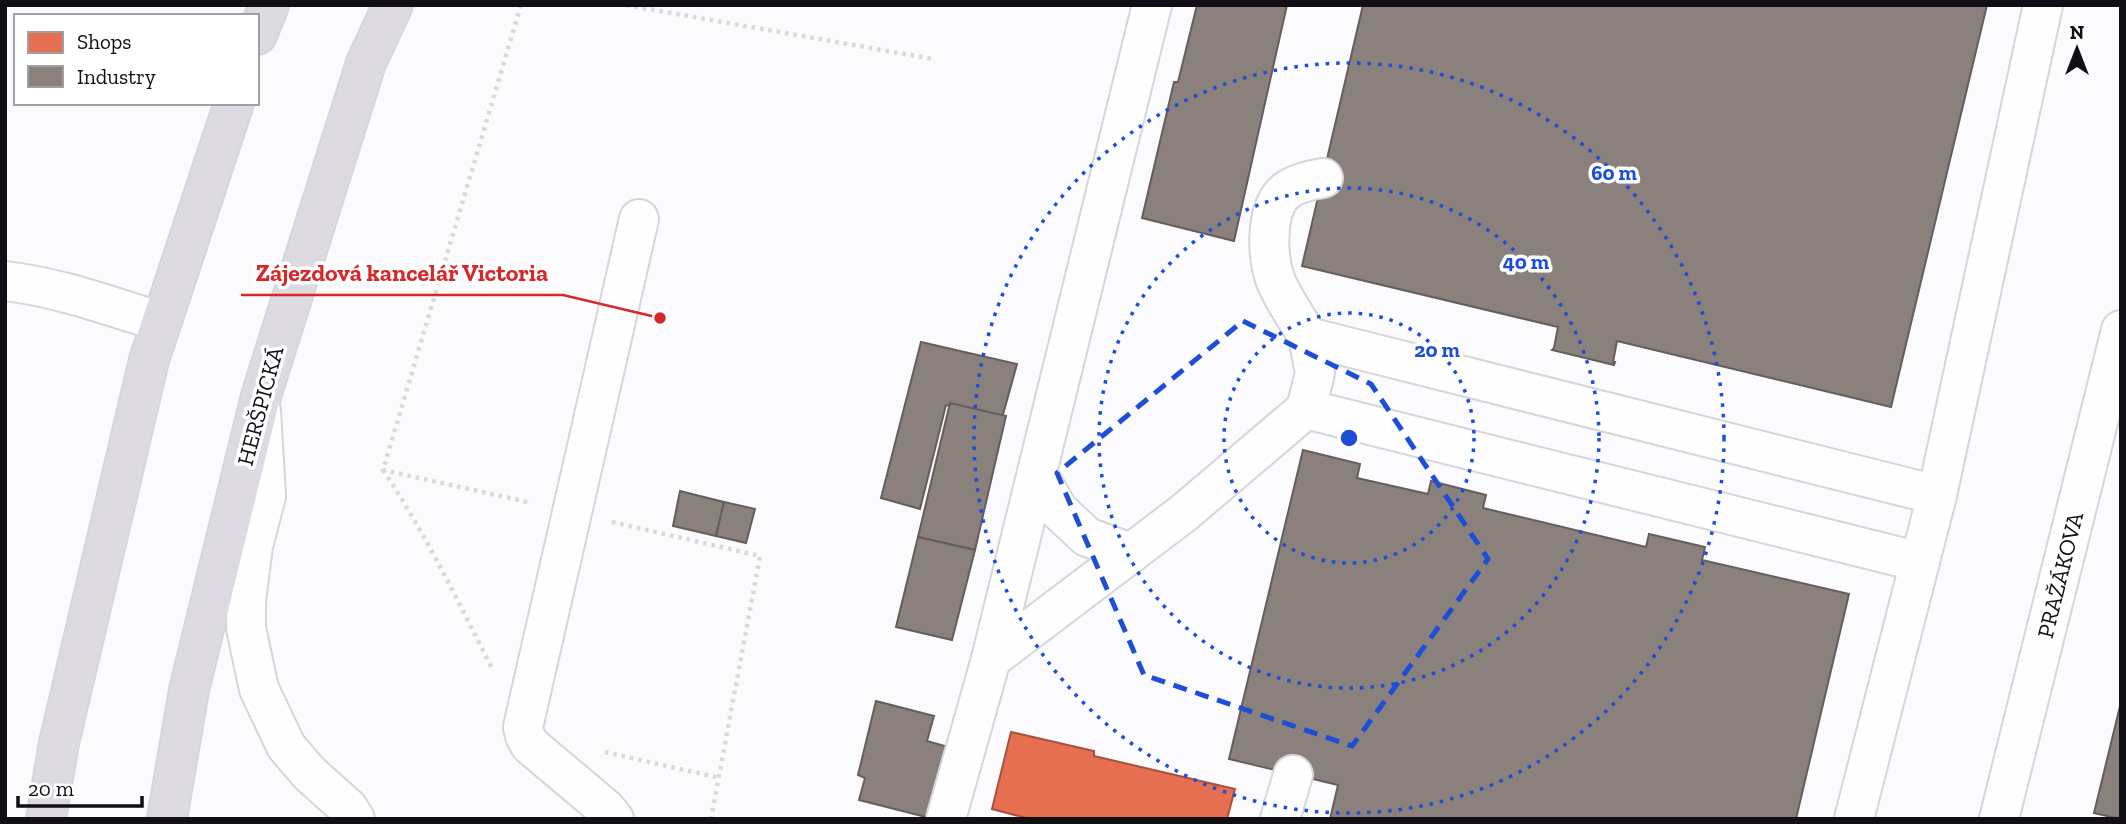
<svg xmlns="http://www.w3.org/2000/svg" width="2126" height="824" viewBox="0 0 2126 824" font-family="'Zilla Slab',serif">
	<style>
		.shops { fill: #e76f51; stroke: #a7523f; stroke-width: 2 }
		.industry { fill: #8a817c; stroke: #665e5d; stroke-width: 2 }
		.lines { fill: none; stroke-linecap: round; stroke-linejoin: round }
		.minor-casing { stroke: #d7d5d9; stroke-width: 42 }
		.highway-casing { stroke: #d7d7d9; stroke-width: 42 }
		.path { stroke: #dadada; stroke-width: 4.5; stroke-dasharray: 3.5 5; stroke-linecap: butt }
		.minor { stroke: #fefeff; stroke-width: 38 }
		.highway { stroke: #dedae2; stroke-width: 38 }
		.marked { fill: none; stroke: #1d4ed8; stroke-width: 5; stroke-dasharray: 14 9; stroke-linejoin: round }
		.ring { fill: none; stroke: #1d4ed8; stroke-width: 3.5; stroke-dasharray: 3.5 7 }
		.labels { text-anchor: middle; dominant-baseline: central; stroke-width: 7; stroke-linejoin: round; paint-order: stroke }
		.street-label { font-size: 23px; fill: #110e15; stroke: #fff }
		.centre { fill: #1d4ed8; stroke: #fff; stroke-width: 3.5 }
		.ring-label { font-size: 21px; text-anchor: middle; font-weight: bold; fill: #1d4ed8; stroke: #fff; stroke-width: 7; stroke-linejoin: round; paint-order: stroke }
		.leader { fill: none; stroke: #d62828; stroke-width: 2.5 }
		.callout-dot { fill: #d62828; stroke: #fff; stroke-width: 2.5 }
		.callout-label { font-size: 24px; text-anchor: middle; font-weight: bold; fill: #d62828; stroke: #fff; stroke-width: 7; stroke-linejoin: round; paint-order: stroke }
	</style>
	<rect width="100%" height="100%" fill="#fbfafc"/>
	<!-- shops -->
	<polygon class="shops" points="1011,732 1094,751 1094,756 1235,789 1227,819 1030,819 992,809"/>
	<!-- industry -->
	<g class="industry">
		<polygon points="1197,5 1287,5 1234,241 1142,218 1174,82 1178,82"/>
		<polygon points="1363,5 1987,5 1891,407 1617,341 1613,362 1615,362 1614,365 1552,350 1554,348 1558,327 1302,266"/>
		<polygon points="921,342 1017,364 1002,418 946,405 920,509 881,498"/>
		<polygon points="950,403 1006,416 975,550 918,537"/>
		<polygon points="1303,450 1360,464 1357,478 1428,494 1431,481 1486,495 1483,508 1646,547 1649,534 1705,547 1702,560 1849,594 1796,819 1330,819 1338,785 1229,759"/>
		<polygon points="680,491 724,502 716,536 673,526"/>
		<polygon points="724,502 755,509 746,543 716,536"/>
		<polygon points="918,537 975,550 952,640 896,627"/>
		<polygon points="876,701 934,716 927,741 948,747 930,818 859,800 865,778 858,775"/>
		<polygon points="2121,702 2121,819 2120,819 2094,813"/>
	</g>
	<g class="lines">
		<!-- minor casing -->
		<g class="minor-casing">
			<g id="minor">
				<path d="M1323,178C1311,180 1296,183 1286,191C1265,208 1267,255 1275,279C1281,296 1298,320 1308,337L1937,495"/>
				<path d="M5,281C58,287 110,306 161,322"/>
				<polyline points="1306,409 1315,373 1308,337"/>
				<polyline points="261,411 266,496 253,546 246,600 246,628 259,689 286,746 309,773 348,808 355,819"/>
				<polyline points="1037,473 1058,510 1087,537 1131,553"/>
				<polyline points="991,659 1185,512 1306,409 1920,562"/>
				<polyline points="614,819 606,809 530,745 525,736 523,727 639,219"/>
				<polyline points="946,819 991,659 1152,5"/>
				<polyline points="1280,819 1293,775"/>
				<polyline points="1854,819 1937,495 2043,5"/>
				<polyline points="1999,819 2121,330"/>
			</g>
		</g>
		<!-- highway casing -->
		<g class="highway-casing">
			<g id="highway">
				<polyline points="257,35 269,5"/>
				<polyline points="46,819 59,743 149,360 234,103"/>
				<polyline points="167,819 189,690 261,396 366,63 393,5"/>
			</g>
		</g>
		<!-- path -->
		<g class="path">
			<polyline points="521,5 383,470 532,503"/>
			<polyline points="626,5 933,59"/>
			<path d="M383,470C426,534 458,602 493,670"/>
			<polyline points="612,522 760,556 711,819"/>
			<polyline points="605,752 720,778"/>
		</g>
		<!-- minor -->
		<use href="#minor" class="minor"/>
		<!-- highway -->
		<use href="#highway" class="highway"/>
	</g>
	<!-- marked area -->
	<path class="marked" d="M1243,321L1371,384L1488,559L1352,746L1144,675L1057,473Z"/>
	<!-- distance rings -->
	<g class="ring">
		<circle cx="1349" cy="438" r="125"/>
		<circle cx="1349" cy="438" r="250"/>
		<circle cx="1349" cy="438" r="375"/>
	</g>
	<g class="labels">
		<!-- street labels -->
		<g class="street-label">
			<text transform="translate(260 406) rotate(-75)">HERŠPICKÁ</text>
			<text transform="translate(2060 575) rotate(-76)">PRAŽÁKOVA</text>
		</g>
	</g>
	<circle cx="1349" cy="438" r="10" class="centre"/>
	<g class="ring-label">
		<text x="1614" y="180">60 m</text>
		<text x="1526" y="269">40 m</text>
		<text x="1437" y="357">20 m</text>
	</g>
	<!-- callouts -->
	<path class="leader" d="M660 318L563 295H241"/>
	<circle class="callout-dot" cx="660" cy="318" r="7"/>
	<g class="callout-label">
		<text x="402" y="281">Zájezdová kancelář Victoria</text>
	</g>
	<!-- border -->
	<rect width="2126" height="824" fill="none" stroke="#110e15" stroke-width="14"/>
	<!-- legend -->
	<rect x="14" y="14" width="245" height="91" fill="#ffffff" stroke="#a09fa1" stroke-width="2"/>
	<rect x="28" y="32" width="35" height="21" fill="#e76f51" stroke="#a09fa1" stroke-width="2"/>
	<text x="77" y="49" font-size="21" fill="#110e15">Shops</text>
	<rect x="28" y="66" width="35" height="21" fill="#8a817c" stroke="#a09fa1" stroke-width="2"/>
	<text x="77" y="84" font-size="21" fill="#110e15">Industry</text>
	<!-- north arrow -->
	<g transform="translate(2077 49)" stroke="#ffffff" stroke-width="5" paint-order="stroke">
	<path d="M0-5L12 26L0 18L-12 26Z" fill="#110e15"/>
	<text y="-10" font-size="19" font-weight="bold" text-anchor="middle" fill="#110e15">N</text>
	</g>
	<!-- scale -->
	<path d="M18 796v10h124v-10" fill="none" stroke="#110e15" stroke-width="3.5"/>
	<text x="28" y="796" font-size="21" fill="#110e15" stroke="#ffffff" stroke-width="5" paint-order="stroke">20 m</text>
</svg>
